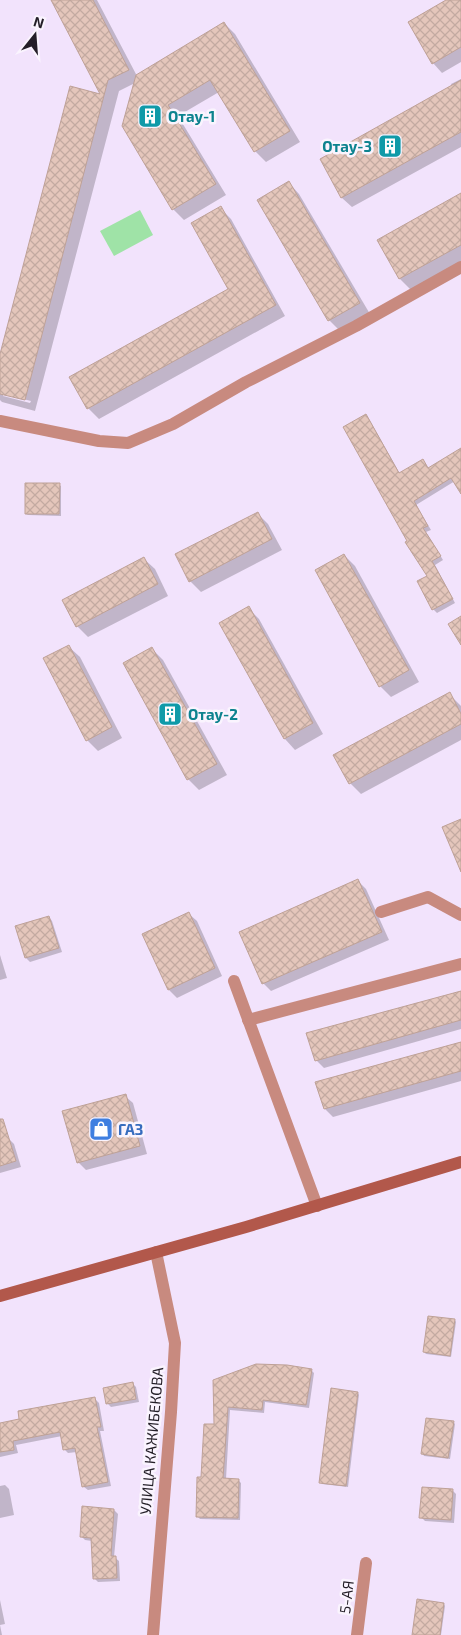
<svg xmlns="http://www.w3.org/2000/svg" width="461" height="1635" viewBox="0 0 461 1635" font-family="'Exo 2',sans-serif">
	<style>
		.green { fill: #9fe3a7 }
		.shadow { fill: #0003; fill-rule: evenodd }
		.building { fill: url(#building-cross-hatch); stroke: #bea197 }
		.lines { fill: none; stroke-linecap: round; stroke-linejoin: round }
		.street { stroke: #c88a7f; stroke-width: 12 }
		.secondary { stroke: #b2584b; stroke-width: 12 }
		.labels { text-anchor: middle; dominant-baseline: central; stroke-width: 5; stroke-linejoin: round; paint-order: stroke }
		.culture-label { font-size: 15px; font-weight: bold; fill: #0d838f; stroke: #faf4fe; text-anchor: start }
		.shop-label { font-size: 15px; font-weight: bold; fill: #366cbe; stroke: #faf4fe; text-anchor: start }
		.street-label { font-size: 15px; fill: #241f28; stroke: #faf4fe }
	</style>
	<defs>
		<pattern id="building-cross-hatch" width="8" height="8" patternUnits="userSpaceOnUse" patternTransform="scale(1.25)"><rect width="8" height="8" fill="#e4c6bb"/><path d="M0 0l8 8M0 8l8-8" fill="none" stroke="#c3aaa1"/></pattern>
	</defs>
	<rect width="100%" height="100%" fill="#f2e3fc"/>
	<!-- green -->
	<polygon class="green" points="140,210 153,235 114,256 100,231"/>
	<!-- shadow -->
	<g class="shadow">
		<path d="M52,0H97L137,76L224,23L235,34L300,142L266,162L255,151L219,92L178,116L226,195L184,220L173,209L135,83L119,91L35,411L2,402L0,400V359L102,96ZM3,394L31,401L30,403L3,396Z"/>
		<polygon points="448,0 461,0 461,62 442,73 433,63"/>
		<polygon points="461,79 461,147 352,207 342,198 321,159 452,87 451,84"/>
		<polygon points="289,183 299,194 370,314 340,331 329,320"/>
		<polygon points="461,195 461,262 411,290 400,279 379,240"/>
		<polygon points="220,208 231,219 285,316 99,419 88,408 229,289"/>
		<polygon points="365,415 369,419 400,474 422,460 429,469 461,450 461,489 455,481 416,505 431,530 426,532 443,560 435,565 455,603 437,613 433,609 428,577 408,541"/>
		<polygon points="59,485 61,486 61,516 28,515 26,514"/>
		<polygon points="257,513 268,524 282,550 201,592 190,581"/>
		<polygon points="344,555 355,566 419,682 391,697 380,686"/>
		<polygon points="144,559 155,569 168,596 88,637 77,626"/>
		<polygon points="248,608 259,619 323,734 295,750 285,739"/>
		<polygon points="69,647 80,657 122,738 98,751 87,740"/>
		<polygon points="152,649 163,660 227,775 199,790 188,779 124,664"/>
		<polygon points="449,694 461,706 461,740 361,794 350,783"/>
		<polygon points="358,881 366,889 389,940 271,991 263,983"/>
		<polygon points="189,914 197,921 222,976 177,998 169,990 143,934"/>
		<polygon points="49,917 52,921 62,952 30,962 26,958 17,927"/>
		<polygon points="0,955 7,978 0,980"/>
		<polygon points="461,992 461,1029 324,1068 316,1060"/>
		<polygon points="461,1043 461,1081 333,1117 325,1109 317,1083"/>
		<polygon points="125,1096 133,1103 147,1154 86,1170 78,1162"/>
		<polygon points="8,1138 14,1144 21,1167 0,1173 0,1141"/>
		<polygon points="455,1320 456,1322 451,1357 426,1354 424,1352"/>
		<polygon points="311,1370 314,1373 309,1408 265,1402 264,1413 230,1410 226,1479 238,1480 241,1483 240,1520 200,1519 197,1516 202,1479 215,1425 215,1381"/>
		<polygon points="132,1383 136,1387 139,1402 111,1407 107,1403"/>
		<polygon points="358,1393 359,1395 348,1487 322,1484 321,1482"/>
		<polygon points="95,1399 99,1403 104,1431 100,1431 111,1486 88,1490 84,1487 77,1452 68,1453 64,1449 62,1436 16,1445 18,1453 0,1457 0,1424"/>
		<polygon points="453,1422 455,1424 450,1459 424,1456 423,1454"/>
		<polygon points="5,1485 9,1489 14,1515 0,1518 0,1486"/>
		<polygon points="452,1490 456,1494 454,1523 425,1521 421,1517"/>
		<polygon points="114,1510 118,1514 114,1557 119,1561 120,1581 98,1582 94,1578 92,1541 85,1540 81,1536"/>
		<polygon points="0,1600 5,1624 0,1625 2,1635 0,1635"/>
		<polygon points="444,1604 445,1606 441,1635 413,1635"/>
	</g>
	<!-- building -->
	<g class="building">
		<polygon points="51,0 93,0 129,70 108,80 25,400 0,394 0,354 70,86 100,94"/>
		<polygon points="446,0 461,0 461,47 432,64 408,22"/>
		<polygon points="224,22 290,131 254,152 210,80 168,105 216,184 172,210 122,126 136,75"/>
		<polygon points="461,80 461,132 341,198 320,159"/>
		<polygon points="289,181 360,303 328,321 257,200"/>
		<polygon points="461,193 461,245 399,279 377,240"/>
		<polygon points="221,206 276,305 87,409 69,377 228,289 191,223"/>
		<polygon points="366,414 399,473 423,459 428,468 461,448 461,494 451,478 414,501 428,526 423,528 441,556 432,561 453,599 432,610 417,581 427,576 405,542 407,541 343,427"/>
		<polygon points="25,483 60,483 59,514 25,514"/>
		<polygon points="258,512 272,539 189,582 175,554"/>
		<polygon points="344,554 409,670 379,687 315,570"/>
		<polygon points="144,557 158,584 76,627 62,600"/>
		<polygon points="249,606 313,723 284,739 219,623"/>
		<polygon points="461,616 461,645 448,624"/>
		<polygon points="69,645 112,727 86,741 43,658"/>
		<polygon points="152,647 217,764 187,780 123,663"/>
		<polygon points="450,692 461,714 461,724 349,784 333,755"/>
		<polygon points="461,819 461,872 442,827"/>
		<polygon points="358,879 382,932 262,984 239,932"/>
		<polygon points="189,912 215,968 168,990 142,934"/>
		<polygon points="49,916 59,948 25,958 15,926"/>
		<polygon points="461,991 461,1020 315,1061 306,1033"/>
		<polygon points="461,1042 461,1071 324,1109 315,1082"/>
		<polygon points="126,1094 140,1146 77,1163 62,1111"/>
		<polygon points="0,1119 3,1119 16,1161 0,1166"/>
		<polygon points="428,1316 455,1319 450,1356 423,1352"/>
		<polygon points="256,1364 287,1365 312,1369 306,1405 263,1400 262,1410 228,1407 223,1478 239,1479 238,1518 196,1517 197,1477 201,1477 204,1424 214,1424 213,1380"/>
		<polygon points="133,1382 136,1399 106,1404 103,1388"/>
		<polygon points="331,1388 358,1392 346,1486 319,1483"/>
		<polygon points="95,1397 101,1427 97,1427 108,1482 82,1487 75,1448 63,1450 60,1432 13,1441 14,1450 0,1452 0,1423 19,1419 18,1411"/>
		<polygon points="426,1418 454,1421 448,1458 421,1454"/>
		<polygon points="422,1487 453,1489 451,1520 419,1518"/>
		<polygon points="82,1506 114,1509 111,1556 116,1556 117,1578 93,1579 91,1538 80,1537"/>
		<polygon points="417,1599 444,1603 440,1635 412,1635"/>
	</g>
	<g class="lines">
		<!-- street -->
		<g class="street">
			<polyline points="0,421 99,441 128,443 173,424 246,382 356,326 461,267"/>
			<polyline points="381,912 428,897 461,915"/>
			<polyline points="234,981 317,1206"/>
			<polyline points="248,1020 461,964"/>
			<polyline points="153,1635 171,1412 175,1343 156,1252"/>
			<polyline points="357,1635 366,1563"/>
		</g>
		<!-- secondary -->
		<polyline class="secondary" points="0,1296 246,1227 461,1162"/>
	</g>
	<!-- icons -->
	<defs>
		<g id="building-square" transform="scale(1.25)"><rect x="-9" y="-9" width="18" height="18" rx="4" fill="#0f9aa8" stroke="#faf4fe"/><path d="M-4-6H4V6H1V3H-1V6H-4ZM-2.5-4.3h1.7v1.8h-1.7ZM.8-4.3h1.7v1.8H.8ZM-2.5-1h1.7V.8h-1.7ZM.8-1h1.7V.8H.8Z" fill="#fff"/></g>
		<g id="shop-square" transform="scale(1.25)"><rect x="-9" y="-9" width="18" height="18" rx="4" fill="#3f7fe0" stroke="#faf4fe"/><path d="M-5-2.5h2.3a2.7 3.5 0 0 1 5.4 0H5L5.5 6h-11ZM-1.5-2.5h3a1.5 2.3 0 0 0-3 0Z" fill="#fff"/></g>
	</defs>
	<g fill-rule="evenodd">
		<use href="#building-square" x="150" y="116"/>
		<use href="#building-square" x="390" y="146"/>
		<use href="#building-square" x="170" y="714"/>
		<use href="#shop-square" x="101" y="1129"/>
	</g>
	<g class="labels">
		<!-- culture labels -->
		<g class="culture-label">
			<text x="168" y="116">Отау-1</text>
			<text x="372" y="146" text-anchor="end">Отау-3</text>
			<text x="188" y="714">Отау-2</text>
		</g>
		<!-- shop labels -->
		<g class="shop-label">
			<text x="118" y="1129">ГАЗ</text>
		</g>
		<!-- street labels -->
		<g class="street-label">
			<text transform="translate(151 1441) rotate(-85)">УЛИЦА КАЖИБЕКОВА</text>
			<text transform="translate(346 1597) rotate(-83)">5-АЯ</text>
		</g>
	</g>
	<!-- north arrow -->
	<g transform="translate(35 35) rotate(17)" stroke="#faf4fe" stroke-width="4" paint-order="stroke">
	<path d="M0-4L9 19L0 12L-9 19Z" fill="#241f28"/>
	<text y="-8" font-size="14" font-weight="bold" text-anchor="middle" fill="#241f28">N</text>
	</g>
</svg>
